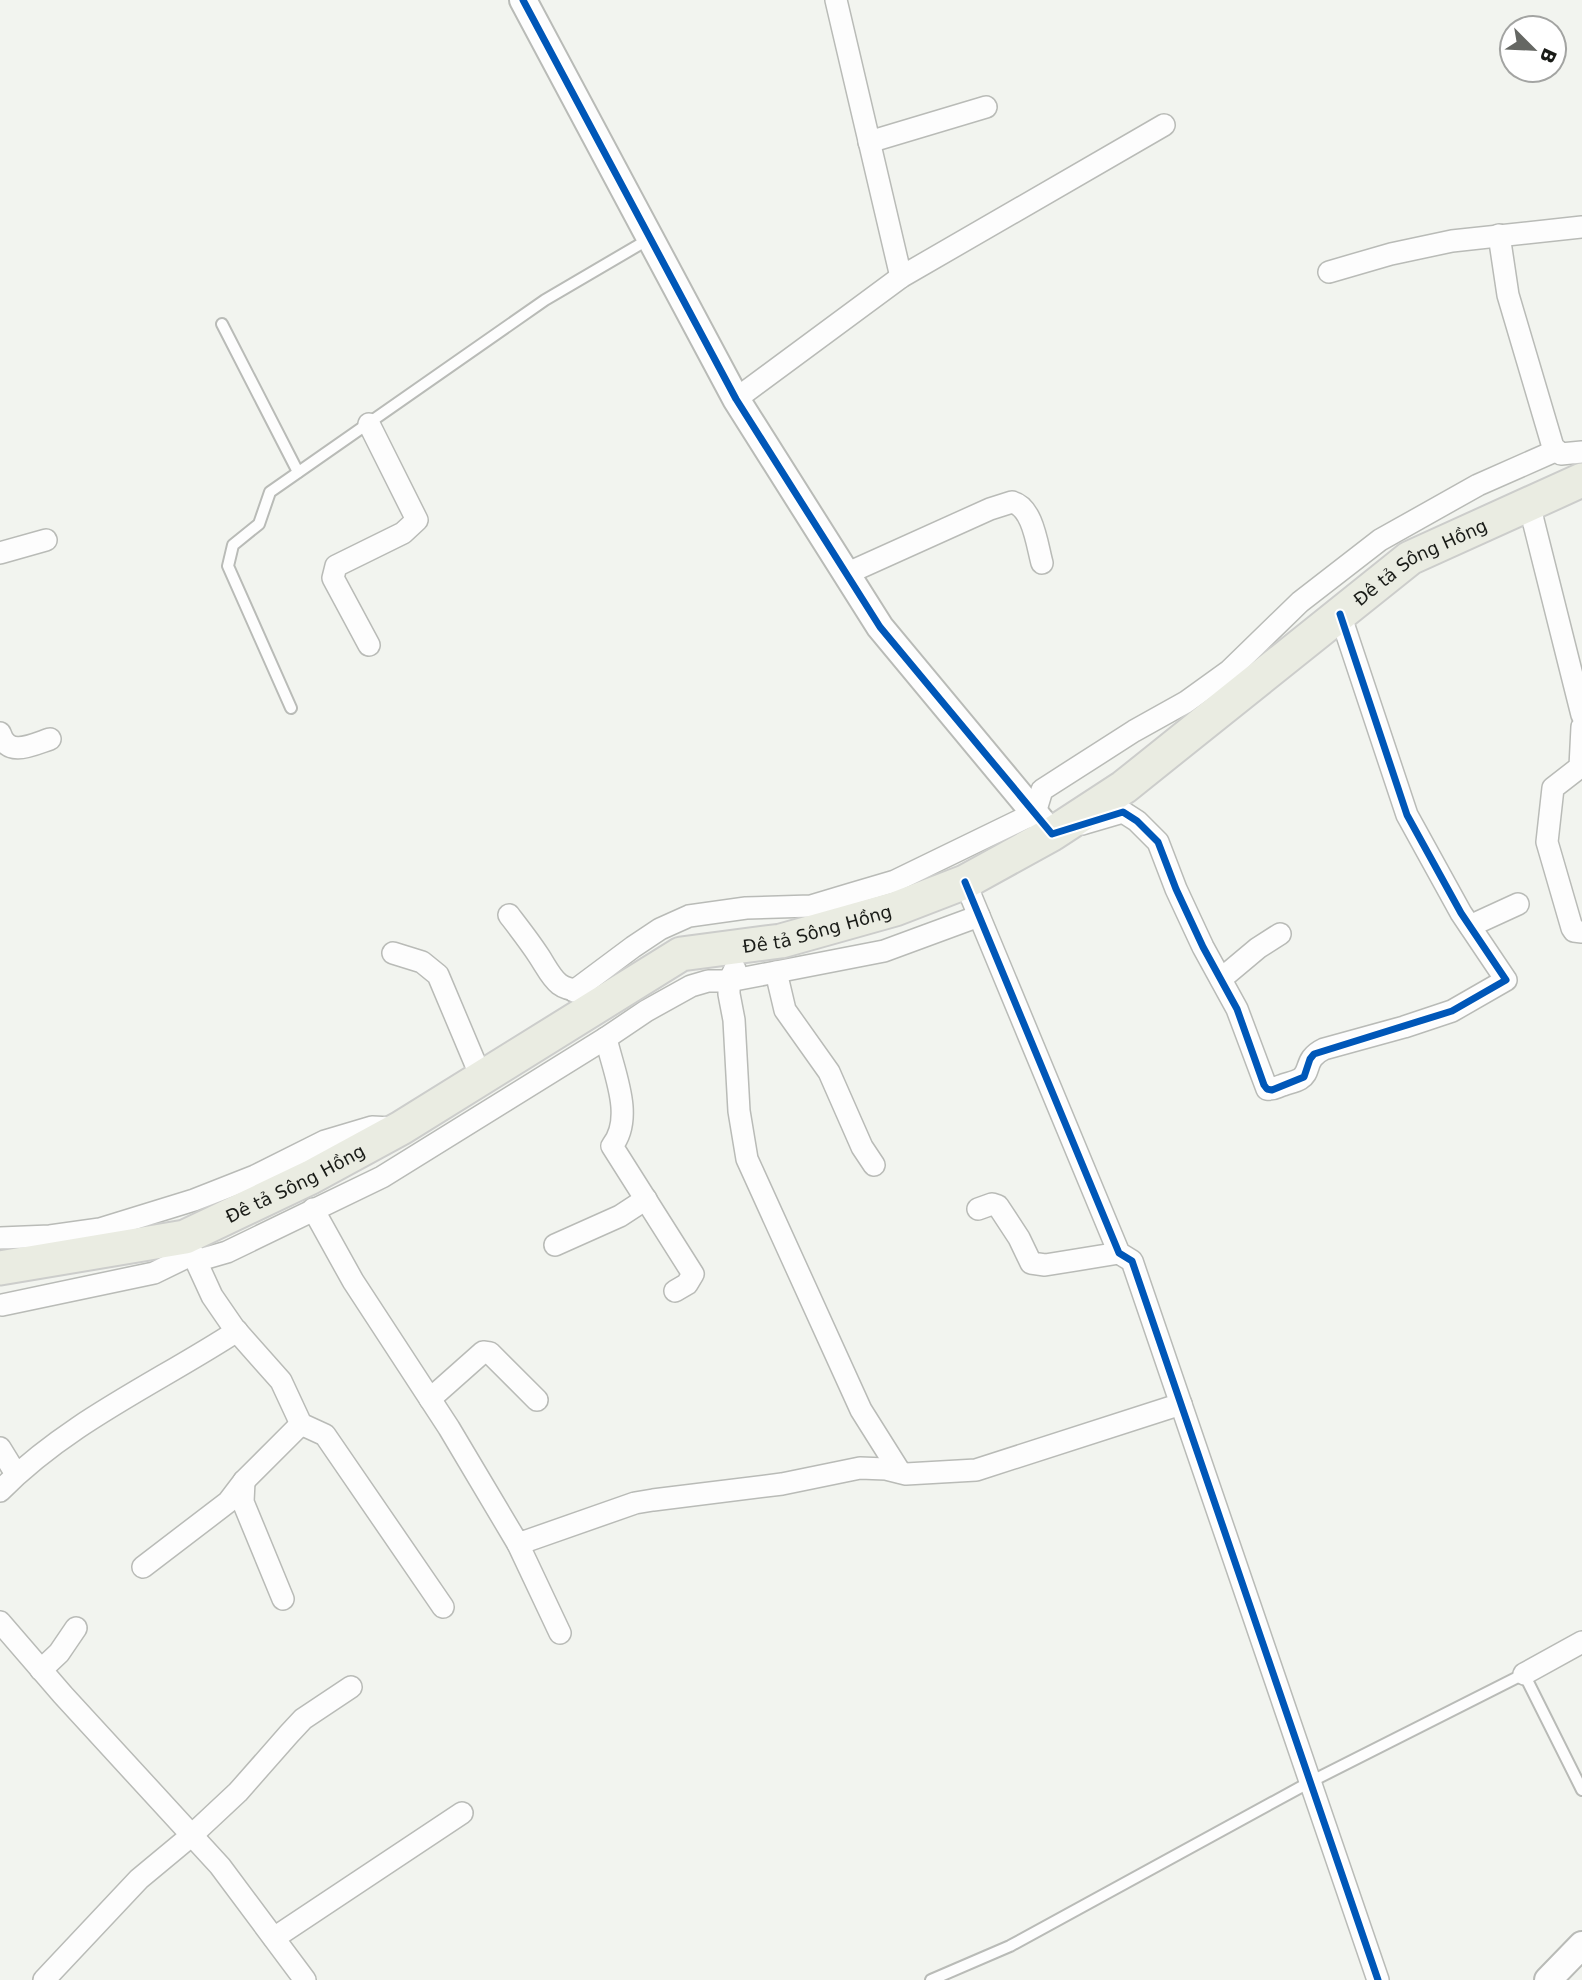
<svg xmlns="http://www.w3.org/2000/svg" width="1582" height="1980" viewBox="0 0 1582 1980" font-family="'DejaVu Sans',sans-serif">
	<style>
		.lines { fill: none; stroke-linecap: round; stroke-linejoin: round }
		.service-casing { stroke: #b9bbb7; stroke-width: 14 }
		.minor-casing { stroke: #b9bbb7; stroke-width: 24 }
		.tertiary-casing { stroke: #b9bbb7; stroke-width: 30 }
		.primary-casing { stroke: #cccdcb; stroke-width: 37 }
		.service { stroke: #fdfdfd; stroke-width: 10 }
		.minor { stroke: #fdfdfd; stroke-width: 21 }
		.tertiary { stroke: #fdfdfd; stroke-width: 26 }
		.primary { stroke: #eaece2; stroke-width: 33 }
		.cycleway-casing { stroke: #fff; stroke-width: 11 }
		.cycleway { stroke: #0057b8; stroke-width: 7 }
		.labels { text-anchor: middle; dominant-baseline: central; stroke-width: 6; stroke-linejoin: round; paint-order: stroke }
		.street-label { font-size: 18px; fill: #191b17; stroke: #fff }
	</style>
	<rect width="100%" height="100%" fill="#f2f4ef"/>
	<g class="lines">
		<!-- service casing -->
		<g class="service-casing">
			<g id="service">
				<polyline points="222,324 298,472"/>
				<polyline points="291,708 228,566 233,545 259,524 270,492 545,300 649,239"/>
				<polyline points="931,1980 1010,1946 1310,1782 1524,1674 1582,1790"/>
			</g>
		</g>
		<!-- minor casing -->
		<g class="minor-casing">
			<g id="minor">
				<polyline points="836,0 901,277"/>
				<polyline points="869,142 986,107"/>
				<polyline points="1499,235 1508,295 1553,447 1561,454 1582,452"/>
				<polyline points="1329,272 1391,254 1452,241 1582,227"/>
				<polyline points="736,399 901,277 1164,125"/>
				<polyline points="1529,504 1582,715"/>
				<polyline points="0,553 46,540"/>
				<path d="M848,573L990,509L1012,502C1033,507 1037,545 1042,563"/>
				<polyline points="369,645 333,578 336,566 403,533 417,520 369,424"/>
				<polyline points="1582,727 1580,767 1553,788 1547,842 1572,928 1574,931 1582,932"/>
				<path d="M0,733C8,758 32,745 50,739"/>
				<path d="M1082,824L1123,812L1137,821L1158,842L1176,889L1203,947L1237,1009L1267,1089C1274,1090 1276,1087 1283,1085C1288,1083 1295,1082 1300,1079C1312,1072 1303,1059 1324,1049L1404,1027L1452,1011L1506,980L1461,913L1407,815L1340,614"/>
				<polyline points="965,882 1119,1253 1132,1261 1378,1980"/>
				<path d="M509,915C519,928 530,942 539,956C552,976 557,993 585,989"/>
				<polyline points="1470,926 1518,904"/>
				<polyline points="393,953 422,962 438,975 481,1077"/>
				<polyline points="735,969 729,981 729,994 734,1020 739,1111 747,1159 861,1410 900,1472"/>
				<polyline points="776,972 785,1010 829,1072 862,1147 874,1165"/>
				<polyline points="1221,979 1258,948 1280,934"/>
				<polyline points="574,991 633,947 660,929 689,916 746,908 811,906 851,894 895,881 1035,813 1042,790 1134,731 1186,702 1229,671 1300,602 1380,540 1478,485 1555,451"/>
				<path d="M606,1038C613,1071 635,1117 612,1146L693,1274L687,1284L675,1291"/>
				<polyline points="313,1209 353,1281 449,1428 518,1544 635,1503 653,1500 782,1484 860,1468 886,1469 906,1474 976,1470 1181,1404"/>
				<polyline points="978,1209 992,1204 998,1206 1019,1238 1031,1263 1045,1265 1119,1253"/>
				<polyline points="0,1238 50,1236 100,1229 194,1200 255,1176 325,1141 372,1127 392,1128"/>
				<polyline points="555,1245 620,1216 646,1199"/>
				<polyline points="190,1248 212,1296 234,1328 281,1381 301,1424 325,1435 443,1607"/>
				<polyline points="196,1261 227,1252 382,1177 606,1038 646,1011 691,986 708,981 729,981 776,972 884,951 979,916"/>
				<polyline points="2,1305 154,1273 193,1254"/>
				<polyline points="430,1399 483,1352 490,1353 537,1400"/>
				<polyline points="0,1448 16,1474"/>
				<polyline points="244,1481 243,1502 283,1599"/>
				<path d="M0,1491C68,1422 157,1383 237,1331"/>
				<polyline points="518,1544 560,1633"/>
				<polyline points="143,1567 228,1502 244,1481 301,1424"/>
				<polyline points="0,1622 63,1695 220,1866 305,1980"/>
				<polyline points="41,1670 59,1653 76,1628"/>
				<polyline points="1524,1674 1582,1642"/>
				<polyline points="274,1938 462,1813"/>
				<polyline points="44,1980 139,1879 192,1835 238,1792 289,1734 303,1719 351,1687"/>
			</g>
		</g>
		<!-- tertiary casing -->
		<g class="tertiary-casing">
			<g id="tertiary">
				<polyline points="523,0 736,399 880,627 1052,834"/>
				<polyline points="1548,1980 1582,1945"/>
			</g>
		</g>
		<!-- primary casing -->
		<g class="primary-casing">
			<g id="primary">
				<path id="s1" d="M0,1268L185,1237L311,1177L401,1128L681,954L781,941L895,909L965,882L1052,834L1124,787L1410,558L1582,480"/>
			</g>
		</g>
		<!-- service -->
		<use href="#service" class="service"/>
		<!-- minor -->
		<use href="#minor" class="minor"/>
		<!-- tertiary -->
		<use href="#tertiary" class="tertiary"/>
		<!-- primary -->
		<use href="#primary" class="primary"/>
		<!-- cycleway casing -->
		<g class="cycleway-casing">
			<g id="cycleway">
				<polyline points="523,0 736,399 880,627 1052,834 1123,812 1137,821 1158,842 1176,889 1203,947 1237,1009 1264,1085 1267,1089 1272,1090 1304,1077 1310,1059 1314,1054 1452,1011 1506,980 1461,913 1407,815 1340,614"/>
				<polyline points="965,882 1119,1253 1132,1261 1378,1980"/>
			</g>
		</g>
		<!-- cycleway -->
		<use href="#cycleway" class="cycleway"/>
	</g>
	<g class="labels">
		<!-- street labels -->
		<g class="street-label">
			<text stroke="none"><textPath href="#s1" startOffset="1612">Đê tả Sông Hồng</textPath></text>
			<text stroke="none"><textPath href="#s1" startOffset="898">Đê tả Sông Hồng</textPath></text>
			<text stroke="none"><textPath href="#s1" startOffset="310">Đê tả Sông Hồng</textPath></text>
		</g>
	</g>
	<!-- north arrow -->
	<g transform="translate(1533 49) rotate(114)"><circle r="33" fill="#ffffff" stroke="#a3a4a2" stroke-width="2"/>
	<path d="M0-5L12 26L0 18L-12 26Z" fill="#656763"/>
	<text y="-10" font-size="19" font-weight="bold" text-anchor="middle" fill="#191b17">B</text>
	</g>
</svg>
